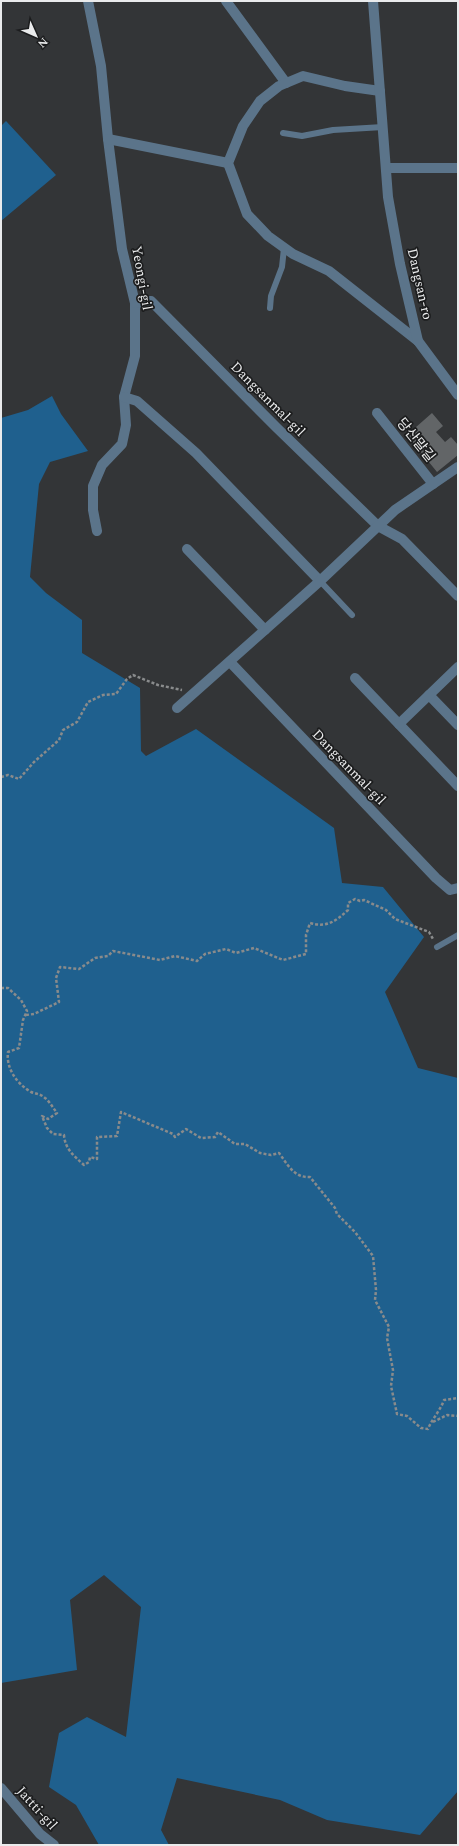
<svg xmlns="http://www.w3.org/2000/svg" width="459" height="1846" viewBox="0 0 459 1846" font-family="Spectral,'Noto Sans KR',serif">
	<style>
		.forest { fill: #1f608e }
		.building { fill: #626567 }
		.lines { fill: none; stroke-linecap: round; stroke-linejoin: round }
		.path { stroke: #898b8c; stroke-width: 2.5; stroke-dasharray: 3 2; stroke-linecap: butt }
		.service { stroke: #5b748a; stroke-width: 6 }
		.minor { stroke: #5b748a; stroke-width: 10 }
		.tertiary { stroke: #5b748a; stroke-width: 10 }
		.labels { text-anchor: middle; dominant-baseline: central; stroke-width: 3.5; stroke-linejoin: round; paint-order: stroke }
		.street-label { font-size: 14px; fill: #eaebec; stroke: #1c1d1e }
	</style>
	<rect width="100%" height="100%" fill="#333537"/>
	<!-- forest -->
	<g class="forest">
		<polygon points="6,121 56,175 1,221 1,126"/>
		<polygon points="52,396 61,414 88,451 50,462 39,484 30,577 46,593 82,620 82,653 140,688 141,751 146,756 196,729 334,828 342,883 383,887 424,937 385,992 418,1068 458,1078 458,1791 420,1835 327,1820 280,1800 177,1778 161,1830 169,1845 99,1845 76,1805 49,1787 59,1733 87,1717 126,1737 141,1607 104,1575 70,1600 77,1670 1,1683 1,418 28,410"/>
	</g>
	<!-- building -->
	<polygon class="building" points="432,413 443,426 436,432 445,442 451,437 458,445 458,455 437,472 407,435"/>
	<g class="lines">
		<!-- path -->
		<g class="path">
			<polyline points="1,777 8,775 19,779 34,762 59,740 63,730 77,722 88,702 103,695 116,694 127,679 133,675 158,685 182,690"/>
			<path d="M1,988H8L21,1000L27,1011L23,1020L19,1048L8,1052C6,1068 16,1083 31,1092C36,1094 41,1094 45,1098C50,1102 53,1108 57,1113L48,1119L42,1116L47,1128L53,1134L64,1135C65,1149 74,1156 84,1165L89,1162L90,1157L97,1159V1137L117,1136L121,1112L173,1134L175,1137L186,1129L201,1138L215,1137L218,1132L235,1144H245L260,1153L271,1155L279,1153C288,1165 294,1178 310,1177L335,1208L337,1214L355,1232L373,1256L376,1290L375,1300L389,1327L387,1338L393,1370L391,1386L397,1414L407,1416L421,1428L428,1429C432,1419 440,1411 444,1400L458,1398"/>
			<path d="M26,1015L34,1014L59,1002L56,978L60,967L79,969L95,958L108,956L113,951L160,960L175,956L197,961L205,954L226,949L236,953L254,948L283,960L306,954V935L310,923C327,928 336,921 348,910V903L355,899L360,901L364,900L386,910L395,919L429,932L433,939"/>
			<polyline points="433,1422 447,1415 458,1416"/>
		</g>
		<!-- service -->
		<g class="service">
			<polyline points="283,133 302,136 333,130 383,127"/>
			<polyline points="270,308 271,296 282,267 284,248"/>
			<polyline points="320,581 352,615"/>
			<polyline points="437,947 458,935"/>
		</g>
		<!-- minor -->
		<g class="minor">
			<polyline points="88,1 101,66 108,139 122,249 135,303 135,356 124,397 126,425 122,444 102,465 93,486 93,510 97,531"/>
			<polyline points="226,1 286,83"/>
			<polyline points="380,91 345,86 303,76 279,86 260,101 243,126 228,163 247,214 268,236 293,254 329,271 418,341"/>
			<polyline points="108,139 228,163"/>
			<polyline points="386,168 458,168"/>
			<polyline points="135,303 151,301 276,427 378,526 402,539 458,596"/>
			<polyline points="124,397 137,401 196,453 320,581"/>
			<polyline points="377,413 433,484"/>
			<polyline points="187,549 265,630"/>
			<polyline points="230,662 436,878 450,890 458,888"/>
			<polyline points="355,678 458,786"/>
			<polyline points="429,695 458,725"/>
			<polyline points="177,708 320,581 395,510 458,467"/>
			<polyline points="399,724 458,667"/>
			<polyline points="1,1788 40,1834 54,1845"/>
		</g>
		<!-- tertiary -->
		<polyline class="tertiary" points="373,1 388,197 400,264 418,341 458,395"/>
	</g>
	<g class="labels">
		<!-- street labels -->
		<g class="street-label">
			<text transform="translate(142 278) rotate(80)">Yeongi-gil</text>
			<text transform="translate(420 284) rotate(77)">Dangsan-ro</text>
			<text transform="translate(268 399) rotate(45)">Dangsanmal-gil</text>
			<text transform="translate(416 440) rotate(51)">당산말길</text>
			<text transform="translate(349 767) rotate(46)">Dangsanmal-gil</text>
			<text transform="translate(37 1808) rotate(48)">Jattti-gil</text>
		</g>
	</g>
	<!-- border -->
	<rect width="459" height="1846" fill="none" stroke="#eaebec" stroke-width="4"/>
	<!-- north arrow -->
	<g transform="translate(36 36) rotate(135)" stroke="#1c1d1e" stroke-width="3" paint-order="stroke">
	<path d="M0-3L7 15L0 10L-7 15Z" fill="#eaebec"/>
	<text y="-6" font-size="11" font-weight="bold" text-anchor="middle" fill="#eaebec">N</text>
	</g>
</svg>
